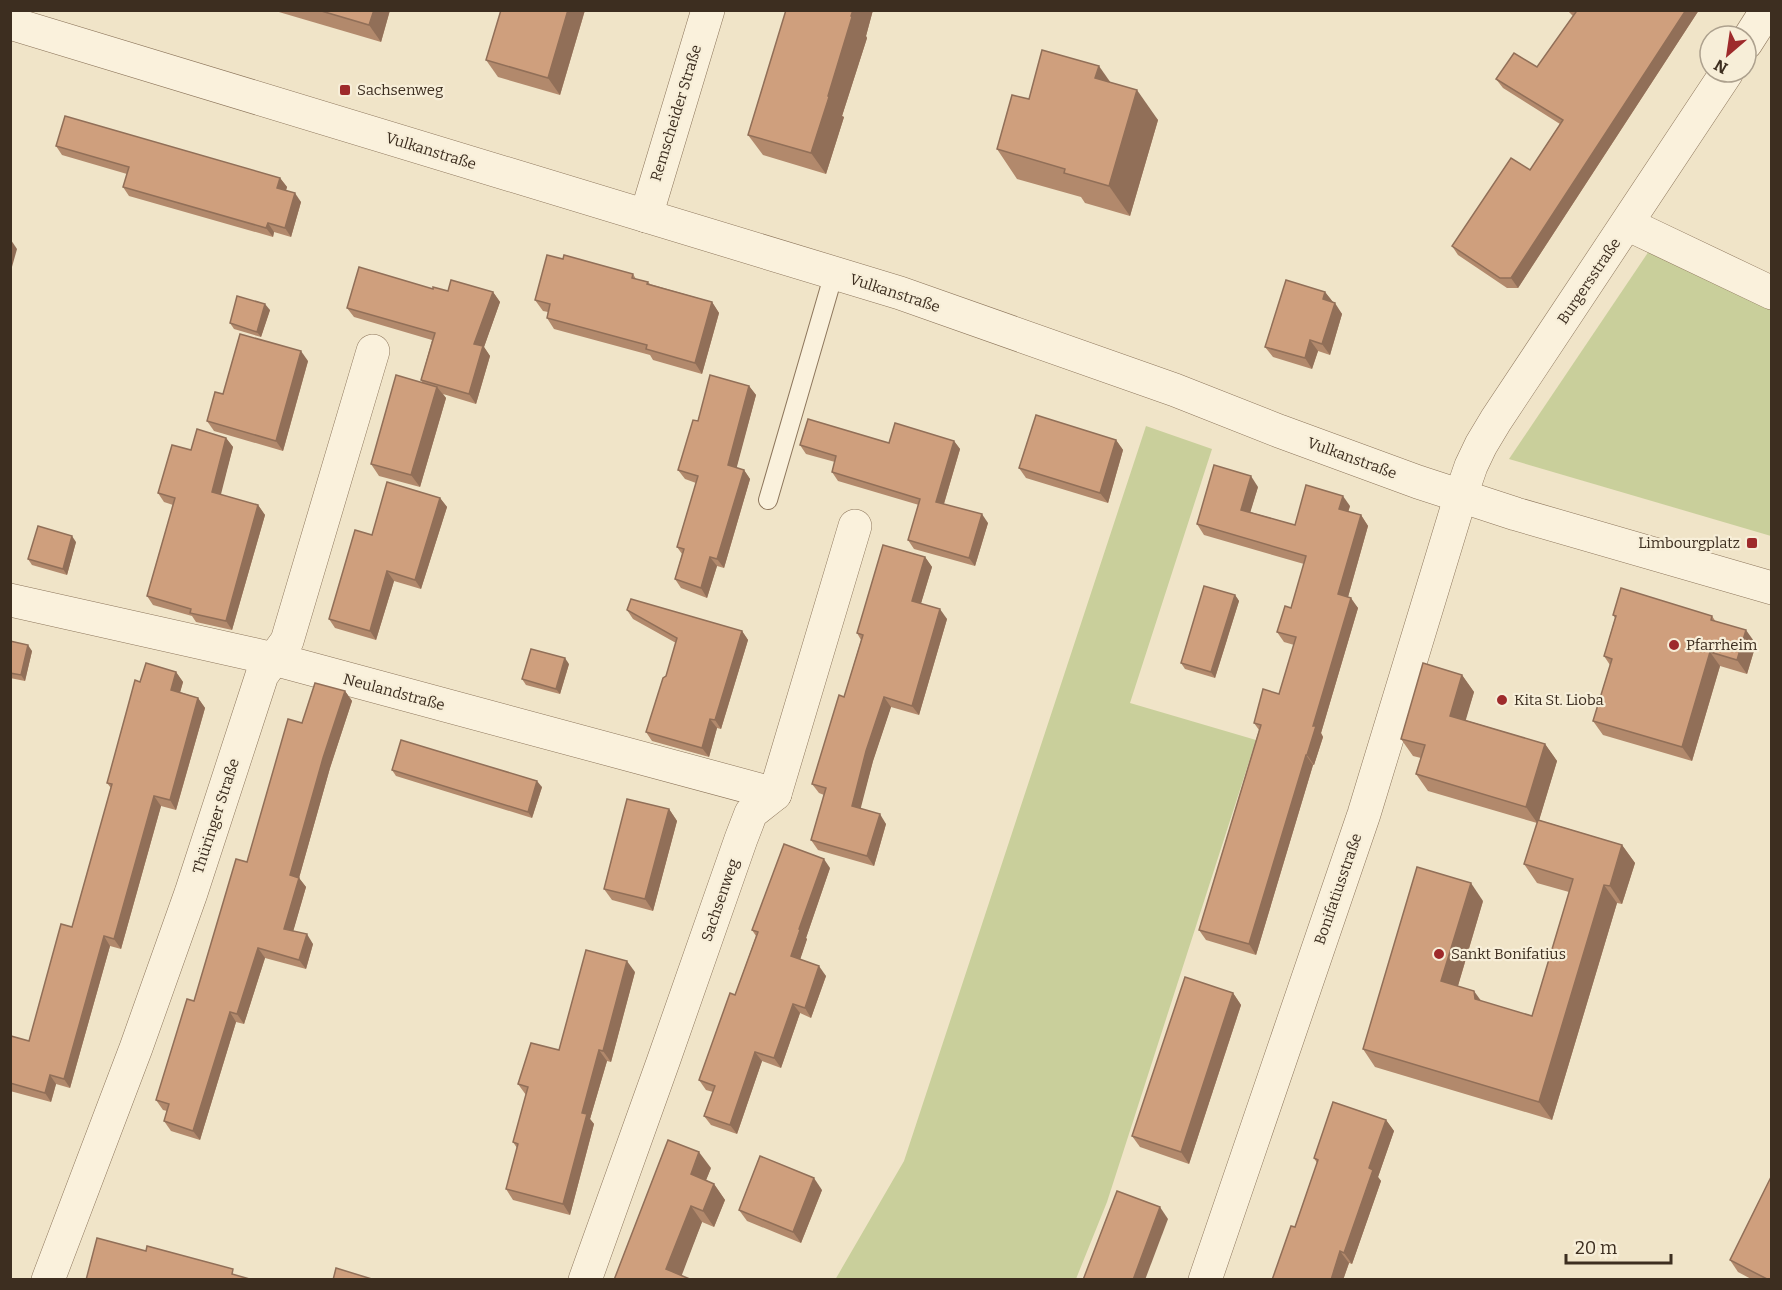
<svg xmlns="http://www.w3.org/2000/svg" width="1782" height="1290" viewBox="0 0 1782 1290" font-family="Bitter,serif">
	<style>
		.green { fill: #c9cf9b }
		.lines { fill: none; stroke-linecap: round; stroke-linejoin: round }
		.lane-casing { stroke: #8d765c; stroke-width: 20 }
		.street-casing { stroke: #8d765c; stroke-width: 34 }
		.lane { stroke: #faf1dc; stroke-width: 18 }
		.street { stroke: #faf1dc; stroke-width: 33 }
		.wall { fill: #b2896c }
		.shaded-wall { fill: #916f58 }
		.building { fill: #cf9f7d; stroke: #916f58; stroke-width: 1.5 }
		.poi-dot { fill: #9e2a2b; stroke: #f7eed8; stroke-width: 2 }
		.labels { text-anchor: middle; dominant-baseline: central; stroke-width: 4.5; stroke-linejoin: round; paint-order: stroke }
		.poi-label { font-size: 15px; fill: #3d2e20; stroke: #f7eed8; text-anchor: start }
		.street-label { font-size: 15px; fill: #3d2e20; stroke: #f7eed8 }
	</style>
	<rect width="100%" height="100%" fill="#f0e4c8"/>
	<!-- green -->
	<g class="green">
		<polygon points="1649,251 1771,309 1771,536 1509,459"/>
		<polygon points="1146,426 1212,449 1130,703 1256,740 1107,1202 1076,1279 835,1280 904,1161"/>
	</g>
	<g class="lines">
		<!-- lane casing -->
		<g class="lane-casing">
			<polyline id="lane" points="768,500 834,273"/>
		</g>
		<!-- street casing -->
		<g class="street-casing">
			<g id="street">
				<polyline points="10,23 900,293 1175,390 1279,431 1418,482 1516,514 1772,588"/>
				<polyline points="1746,43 1767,10"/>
				<polyline points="646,216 708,10"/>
				<polyline points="1627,224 1772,293"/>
				<polyline points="10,600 274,659 775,794"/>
				<polyline points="48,1280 136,1048 191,893 262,675 287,641 373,351"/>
				<polyline points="585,1280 663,1062 741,839 751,813 775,794 855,526"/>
				<polyline points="1205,1280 1364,814 1461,495 1471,466 1481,445 1496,420 1727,72"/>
			</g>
		</g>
		<!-- lane -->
		<use href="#lane" class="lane"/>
		<!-- street -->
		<use href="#street" class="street"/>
	</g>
	<!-- wall -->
	<g class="wall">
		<polygon points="272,10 390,10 381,42"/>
		<polygon points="501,10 585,10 560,95 498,77 486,60"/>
		<polygon points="786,10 873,10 866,36 867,38 842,116 844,117 826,174 763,155 748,135"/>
		<polygon points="1567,10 1699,10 1518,288 1507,288 1458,255 1452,246 1530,170 1560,124 1503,88 1496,79 1537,67 1573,16"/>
		<polygon points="1111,83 1158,120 1130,216 1085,203 1081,197 1017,179 997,149 1029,99"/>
		<polygon points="56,146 280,178 287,187 286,190 301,202 291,237 274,232 273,237 129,196 123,187 127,174 62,155"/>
		<polygon points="563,259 633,274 636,279 648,282 650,284 712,302 719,313 702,374 653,360 650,355 554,329 547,318 548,312 543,311 535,300"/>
		<polygon points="433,289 448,291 493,292 500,302 484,347 490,356 476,404 443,394 446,398 420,487 379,476 371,464 422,382 421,380 432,340 354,317 347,308"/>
		<polygon points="1325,292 1342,314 1330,355 1318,351 1312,369 1273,357 1265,347"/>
		<polygon points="270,310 261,337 234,329 230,323"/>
		<polygon points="308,361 283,451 214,431 207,421 223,394"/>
		<polygon points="749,386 756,395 736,468 744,470 750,479 724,568 717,566 707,598 681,588 675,579 682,554 677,547 696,483 685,479 678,470 698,421"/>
		<polygon points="226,438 233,447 220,495 258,505 265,515 232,630 196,622 192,616 153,605 147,596 173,505 164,502 158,493 191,450"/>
		<polygon points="1116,440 1123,450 1108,503 1026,478 1019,468"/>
		<polygon points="954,441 960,449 944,504 988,523 975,566 914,549 908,540 919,505 838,481 832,472 835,462 806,454 800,445"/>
		<polygon points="1258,487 1250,512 1295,525 1350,506 1348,512 1361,515 1368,526 1348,597 1358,608 1321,733 1323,737 1314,765 1313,765 1256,955 1206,940 1199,930 1259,730 1254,723 1279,694 1294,645 1284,642 1277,632 1291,608 1304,564 1204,535 1197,524"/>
		<polygon points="440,498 447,507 421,589 394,581 376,640 335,628 329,619 372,535"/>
		<polygon points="76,542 67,575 32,565 28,559"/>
		<polygon points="925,557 932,567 921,603 947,619 919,715 891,707 873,761 860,808 886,824 874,866 818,850 811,840 824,795 819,793 812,784 844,697 861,640 857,633"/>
		<polygon points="1235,595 1239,601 1215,678 1185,669 1181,663"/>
		<polygon points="627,610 742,631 748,640 721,729 717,728 709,757 652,741 646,732 666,676 676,643 633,619"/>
		<polygon points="1613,615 1712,616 1716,622 1756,644 1747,674 1720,666 1692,761 1603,735 1593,721 1610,665 1604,656 1615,618"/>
		<polygon points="10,641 32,651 25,681 10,678"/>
		<polygon points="569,664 560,694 526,685 522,679"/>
		<polygon points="176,672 183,682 180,692 198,698 205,708 176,810 161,806 121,949 110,946 70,1088 56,1084 51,1102 10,1091 10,1040 29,1041 72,927 111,788 107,783 140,682"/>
		<polygon points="1462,675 1474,692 1465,720 1545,744 1557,761 1539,820 1622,845 1635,863 1622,904 1617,903 1552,1120 1375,1067 1363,1049 1483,901 1458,986 1481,1001 1532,1016 1569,892 1537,883 1524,864 1537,823 1428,791 1416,774 1421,758 1413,756 1401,739"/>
		<polygon points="345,691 352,701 330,768 299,878 306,887 293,931 313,944 306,969 265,958 244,1024 236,1022 200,1140 171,1131 164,1121 167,1111 163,1110 156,1100 247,862 302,723"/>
		<polygon points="392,770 542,787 532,818 396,776"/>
		<polygon points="669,809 677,821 653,911 612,900 604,889"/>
		<polygon points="830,868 806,938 807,939 800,959 826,976 811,1018 800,1013 781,1068 762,1061 737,1134 711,1125 704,1116 713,1092 706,1090 699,1080 735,995 756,936 752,930"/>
		<polygon points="635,972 611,1062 607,1061 590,1119 594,1124 570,1215 513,1200 506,1189 517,1148 513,1142 526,1095 518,1084 559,1050"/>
		<polygon points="1233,993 1241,1005 1189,1164 1140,1147 1132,1136"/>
		<polygon points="1386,1120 1394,1131 1378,1177 1381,1181 1352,1264 1349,1263 1343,1280 1272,1280 1295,1227 1317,1163 1314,1158"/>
		<polygon points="711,1168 706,1180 714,1184 725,1200 714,1227 702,1222 681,1275 614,1280"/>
		<polygon points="822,1190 801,1243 747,1221 739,1210"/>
		<polygon points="1730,1260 1772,1280 1753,1280 1738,1272"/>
	</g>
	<!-- shaded-wall -->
	<g class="shaded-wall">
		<polygon points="374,10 390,10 381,42 369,25"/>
		<polygon points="568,10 585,10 560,95 548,78"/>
		<polygon points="853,10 873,10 866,36 867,38 842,116 844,117 826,174 811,153"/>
		<polygon points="1686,10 1699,10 1518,288 1511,278"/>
		<polygon points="1099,66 1120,96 1095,78"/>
		<polygon points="1137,90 1158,120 1130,216 1109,186"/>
		<polygon points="280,178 287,187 284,197 277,188"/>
		<polygon points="295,193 301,202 291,237 285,228"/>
		<polygon points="268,223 274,232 273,237 266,228"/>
		<polygon points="11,240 17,249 10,274 10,242"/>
		<polygon points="493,292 500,302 484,347 490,356 476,404 469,394 474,344"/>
		<polygon points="1325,292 1333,302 1323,299"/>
		<polygon points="712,302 719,313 702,374 695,363"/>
		<polygon points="1335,303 1342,314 1330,355 1322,344"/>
		<polygon points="265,304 270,310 261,337 257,332"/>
		<polygon points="1310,340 1318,351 1312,369 1305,358"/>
		<polygon points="301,351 308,361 283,451 276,441"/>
		<polygon points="749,386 756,395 735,474 728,465"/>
		<polygon points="437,387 446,398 420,487 411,475"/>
		<polygon points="226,438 233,447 219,502 212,492"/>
		<polygon points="1116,440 1123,450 1108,503 1100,493"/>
		<polygon points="954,441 960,449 942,510 936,502"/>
		<polygon points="744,470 750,479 724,568 717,559"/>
		<polygon points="1251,476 1258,487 1248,520 1241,510"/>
		<polygon points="1343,496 1350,506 1346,519 1339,509"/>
		<polygon points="440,498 447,507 421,589 415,580"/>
		<polygon points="258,505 265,515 232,630 226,621"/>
		<polygon points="982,514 988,523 975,566 969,558"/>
		<polygon points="1361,515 1368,526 1346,604 1338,594"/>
		<polygon points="72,536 76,542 67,575 63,569"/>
		<polygon points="710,557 717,566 707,598 701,588"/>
		<polygon points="925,557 932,567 919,610 912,601"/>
		<polygon points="387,571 394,581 376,640 370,631"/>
		<polygon points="1235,595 1239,601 1215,678 1211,672"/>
		<polygon points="1351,598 1358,608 1321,733 1323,737 1314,765 1307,755 1313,726"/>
		<polygon points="940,609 947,619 919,715 912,706"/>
		<polygon points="1746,630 1756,644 1747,674 1737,660"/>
		<polygon points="742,631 748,640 721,729 715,720"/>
		<polygon points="28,645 32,651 25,681 21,675"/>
		<polygon points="1710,652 1720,666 1692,761 1682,747"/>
		<polygon points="565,658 569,664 560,694 556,689"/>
		<polygon points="176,672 183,682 178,700 171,690"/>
		<polygon points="1462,675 1474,692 1462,733 1450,716"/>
		<polygon points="345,691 352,701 330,768 299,878 306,887 291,939 284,929 290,875 323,758"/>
		<polygon points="884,697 891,707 873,761 859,815 852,806 866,751"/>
		<polygon points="198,698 205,708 176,810 170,800"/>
		<polygon points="710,719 717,728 709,757 702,748"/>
		<polygon points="1545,744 1557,761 1538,824 1526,807"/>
		<polygon points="1306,755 1313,765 1256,955 1249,944"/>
		<polygon points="537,781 542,787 532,818 528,812"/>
		<polygon points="154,796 161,806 121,949 114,939"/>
		<polygon points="669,809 677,821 653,911 645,899"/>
		<polygon points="880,814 886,824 874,866 867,856"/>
		<polygon points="1622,845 1635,863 1622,904 1610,886"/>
		<polygon points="824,859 830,868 806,938 807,939 798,966 791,956 799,929"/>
		<polygon points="1471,883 1483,901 1454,999 1441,981"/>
		<polygon points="1604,885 1617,903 1552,1120 1539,1102"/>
		<polygon points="307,934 313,944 306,969 299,960"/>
		<polygon points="104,936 110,946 70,1088 64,1079"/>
		<polygon points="258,948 265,958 244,1024 237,1014"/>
		<polygon points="627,961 635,972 611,1062 603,1051"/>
		<polygon points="819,966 826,976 811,1018 805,1008"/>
		<polygon points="1474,991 1487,1009 1475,999"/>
		<polygon points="1233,993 1241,1005 1189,1164 1181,1152"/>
		<polygon points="793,1004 800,1013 781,1068 774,1058"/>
		<polygon points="230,1012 236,1022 200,1140 193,1131"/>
		<polygon points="599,1050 607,1061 590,1119 594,1124 570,1215 563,1204 582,1113"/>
		<polygon points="755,1052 762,1061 737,1134 730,1125"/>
		<polygon points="50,1075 56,1084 51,1102 45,1093"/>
		<polygon points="1386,1120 1394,1131 1378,1177 1381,1181 1352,1264 1344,1253 1369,1168"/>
		<polygon points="699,1152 711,1168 702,1190 691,1174"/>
		<polygon points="814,1178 822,1190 801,1243 793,1232"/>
		<polygon points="714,1184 725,1200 714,1227 703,1211"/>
		<polygon points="691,1206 702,1222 680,1280 666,1269"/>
		<polygon points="1160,1207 1168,1219 1145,1280 1133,1280"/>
		<polygon points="1340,1251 1349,1263 1343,1280 1331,1280"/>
	</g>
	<!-- building -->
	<g class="building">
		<polygon points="318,10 374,10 369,25"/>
		<polygon points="501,10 568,10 548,78 486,60"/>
		<polygon points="786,10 853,10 851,16 852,17 828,96 829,97 811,153 748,135"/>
		<polygon points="1573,10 1686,10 1511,278 1500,278 1452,246 1511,158 1530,170 1563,120 1496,79 1514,53 1537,67 1576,12"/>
		<polygon points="1042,50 1099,66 1095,78 1137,90 1109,186 1064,173 1065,169 997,149 1012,95 1029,99"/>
		<polygon points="65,116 280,178 277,188 295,193 285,228 268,223 266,228 123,187 129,167 56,146"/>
		<polygon points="547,255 563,259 564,255 633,274 632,278 648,282 647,284 712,302 695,363 646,349 647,345 547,318 550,304 535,300"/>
		<polygon points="359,267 433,289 433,287 448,291 451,280 493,292 474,344 483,346 469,394 421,380 435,333 347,308"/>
		<polygon points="1286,280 1325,292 1323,299 1335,303 1322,344 1310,340 1305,358 1265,347"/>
		<polygon points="237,296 265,304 257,332 230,323"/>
		<polygon points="240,334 301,351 276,441 207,421 215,392 223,394"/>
		<polygon points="396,375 437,387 411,475 371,464"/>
		<polygon points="710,375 749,386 728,465 744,470 717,559 710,557 701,588 675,579 684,549 677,547 698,476 678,470 693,420 698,421"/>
		<polygon points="1036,415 1116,440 1100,493 1019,468"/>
		<polygon points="808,419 889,443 895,423 954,441 936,502 982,514 969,558 908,540 920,499 832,472 836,456 800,445"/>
		<polygon points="197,429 226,438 212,492 258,505 226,621 190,613 191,609 147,596 175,498 158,493 172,445 191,450"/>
		<polygon points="1214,465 1251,476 1241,510 1295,525 1306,485 1343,496 1339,509 1361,515 1338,594 1351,598 1313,726 1316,726 1307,755 1306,755 1249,944 1199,930 1261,725 1254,723 1263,689 1279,694 1296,637 1277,632 1285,606 1291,608 1306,556 1197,524"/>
		<polygon points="387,482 440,498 415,580 387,571 370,631 329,619 355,530 372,535"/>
		<polygon points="38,526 72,536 63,569 28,559"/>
		<polygon points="883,545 925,557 912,601 940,609 912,706 884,697 866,751 852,806 880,814 867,856 811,840 826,788 812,784 839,695 844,697 863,635 857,633"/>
		<polygon points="1204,586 1235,595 1211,672 1181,663"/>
		<polygon points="1621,588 1712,616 1711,620 1746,630 1737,660 1710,652 1682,747 1593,721 1612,659 1604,656 1616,616 1613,615"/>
		<polygon points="631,599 742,631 715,720 710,719 702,748 646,732 663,678 666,676 677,638 627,610"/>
		<polygon points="10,641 28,645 21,675 10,673"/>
		<polygon points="531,649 565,658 556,689 522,679"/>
		<polygon points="146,663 176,672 171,690 198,698 170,800 154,796 114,939 104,936 64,1079 50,1075 45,1093 10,1083 10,1040 11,1036 29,1041 61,924 72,927 112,784 107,783 128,706 135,680 140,682"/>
		<polygon points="1423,663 1462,675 1450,716 1545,744 1526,807 1416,774 1425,745 1401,739"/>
		<polygon points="315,683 345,691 323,758 290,875 299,878 284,929 307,934 299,960 258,948 237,1014 230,1012 193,1131 164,1121 169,1104 156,1100 187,999 194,1001 236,859 247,862 288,719 302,723"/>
		<polygon points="401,740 537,781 528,812 392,770"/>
		<polygon points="627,799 669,809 645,899 604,889"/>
		<polygon points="1538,820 1622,845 1610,886 1604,885 1539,1102 1363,1049 1417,867 1471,883 1441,981 1474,991 1475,999 1532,1016 1573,879 1524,864"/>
		<polygon points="784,844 824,859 799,929 800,930 791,956 819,966 805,1008 793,1004 774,1058 755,1052 730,1125 704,1116 715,1086 699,1080 730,993 735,995 758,932 752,930"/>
		<polygon points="586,950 627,961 603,1051 599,1050 582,1113 587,1114 563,1204 506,1189 518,1144 513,1142 528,1087 518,1084 531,1043 559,1050"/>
		<polygon points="1185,977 1233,993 1181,1152 1132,1136"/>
		<polygon points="1333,1102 1386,1120 1369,1168 1373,1170 1344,1253 1340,1251 1331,1280 1272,1280 1291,1226 1295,1227 1318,1160 1314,1158"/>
		<polygon points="668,1140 699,1152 691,1174 714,1184 703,1211 691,1206 666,1269 692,1280 614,1280"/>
		<polygon points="760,1156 814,1178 793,1232 739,1210"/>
		<polygon points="1772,1175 1772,1280 1769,1280 1730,1260"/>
		<polygon points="1117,1191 1160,1207 1133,1280 1083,1280"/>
		<polygon points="97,1238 146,1251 147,1246 233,1269 232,1274 253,1280 86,1280"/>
		<polygon points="336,1268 375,1280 333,1280"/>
	</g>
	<!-- markers -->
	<g class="poi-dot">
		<rect x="339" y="84" width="12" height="12" rx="3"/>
		<rect x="1746" y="537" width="12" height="12" rx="3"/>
		<circle cx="1674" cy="645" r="6"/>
		<circle cx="1502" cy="700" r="6"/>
		<circle cx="1439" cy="954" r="6"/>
	</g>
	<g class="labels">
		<!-- poi labels -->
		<g class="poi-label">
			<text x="357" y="90">Sachsenweg</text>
			<text x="1740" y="543" text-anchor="end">Limbourgplatz</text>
			<text x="1686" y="645">Pfarrheim</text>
			<text x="1514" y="700">Kita St. Lioba</text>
			<text x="1451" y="954">Sankt Bonifatius</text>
		</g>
		<!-- street labels -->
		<g class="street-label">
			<text transform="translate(676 113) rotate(-73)">Remscheider Straße</text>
			<text transform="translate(431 151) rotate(17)">Vulkanstraße</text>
			<text transform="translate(1589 281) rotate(-56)">Burgersstraße</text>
			<text transform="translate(895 293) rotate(18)">Vulkanstraße</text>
			<text transform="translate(1352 458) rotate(20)">Vulkanstraße</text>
			<text transform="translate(394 692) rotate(15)">Neulandstraße</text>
			<text transform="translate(216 816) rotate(-72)">Thüringer Straße</text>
			<text transform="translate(1338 889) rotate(-71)">Bonifatiusstraße</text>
			<text transform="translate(720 900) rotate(-71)">Sachsenweg</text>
		</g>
	</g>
	<!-- border -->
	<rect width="1782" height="1290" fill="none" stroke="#3d2e20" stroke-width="24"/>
	<!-- north arrow -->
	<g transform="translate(1728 54) rotate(209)"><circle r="28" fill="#f7eed8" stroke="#ada18e" stroke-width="1.5"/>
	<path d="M0-4.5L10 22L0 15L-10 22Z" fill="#9e2a2b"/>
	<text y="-9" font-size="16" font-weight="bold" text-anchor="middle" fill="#3d2e20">N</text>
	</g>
	<!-- scale -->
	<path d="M1566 1254v9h105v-9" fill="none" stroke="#3d2e20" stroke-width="3"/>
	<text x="1575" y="1254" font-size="18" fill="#3d2e20" stroke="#f7eed8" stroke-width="4.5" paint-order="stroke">20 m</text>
</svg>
